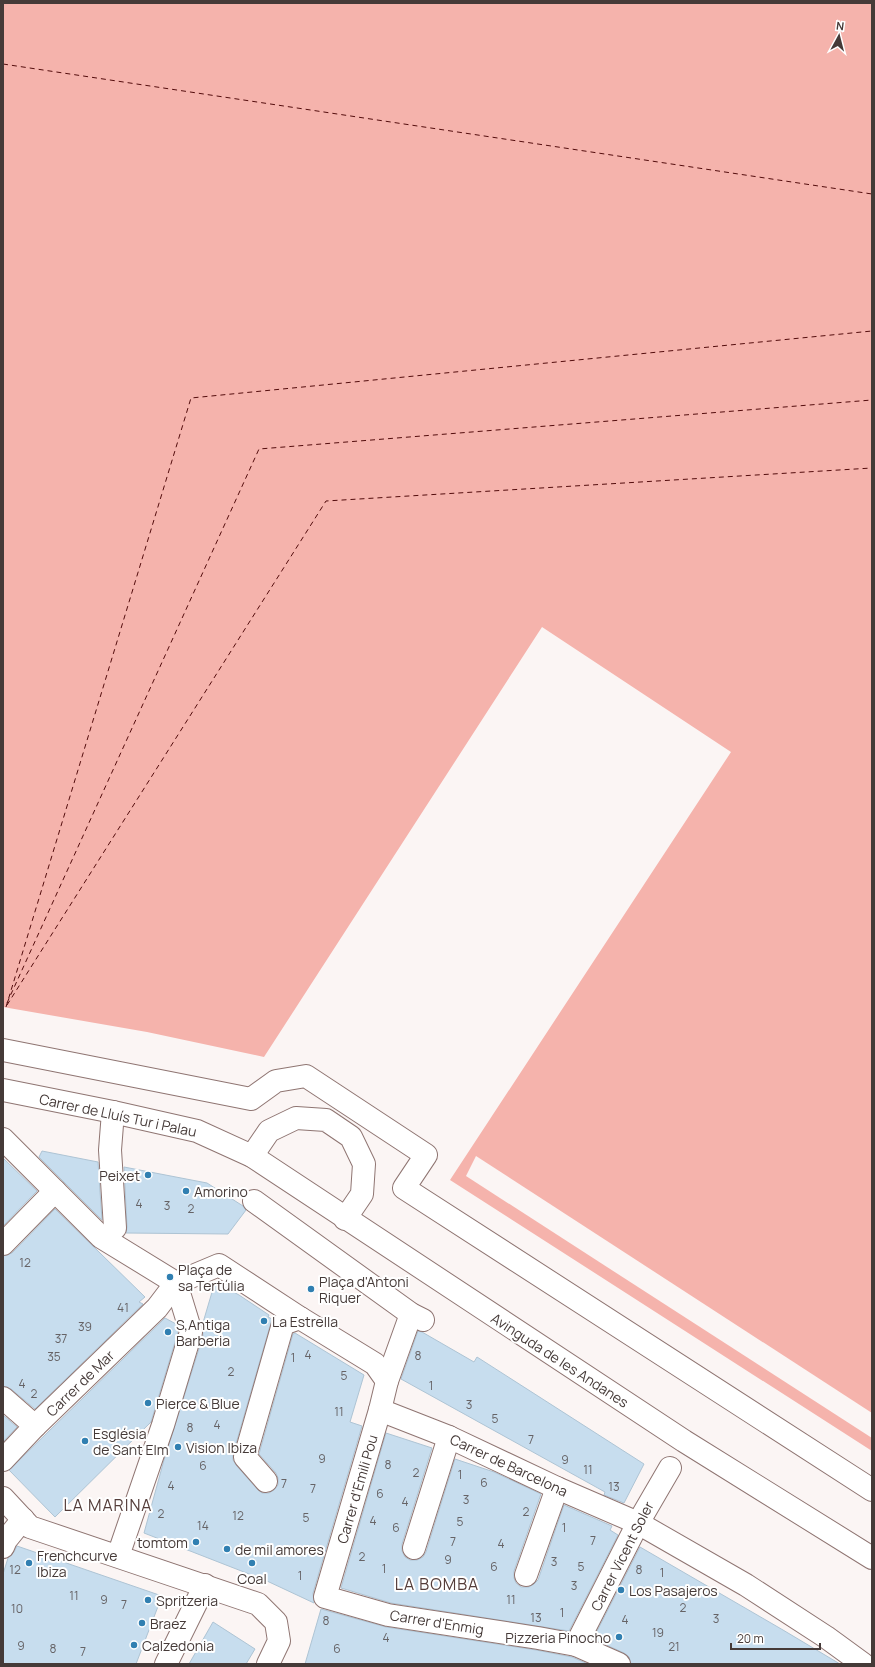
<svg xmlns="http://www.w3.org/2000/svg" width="875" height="1667" viewBox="0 0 875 1667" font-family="Manrope,sans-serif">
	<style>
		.water { fill: #f5b3ac }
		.pier { fill: #fbf5f4 }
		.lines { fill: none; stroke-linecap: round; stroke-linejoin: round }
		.ferry { stroke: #530c0c; stroke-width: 1; stroke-dasharray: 5 4; stroke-linecap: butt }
		.building { fill: #c7ddee; stroke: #aec4d4 }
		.pedestrian-casing { stroke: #8f7572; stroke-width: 24 }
		.minor-casing { stroke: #8f7572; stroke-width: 24 }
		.pedestrian { stroke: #fff; stroke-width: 22 }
		.minor { stroke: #fff; stroke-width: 22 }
		.poi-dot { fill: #307fb1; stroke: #fff; stroke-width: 1.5 }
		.labels { text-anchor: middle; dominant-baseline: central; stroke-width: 4; stroke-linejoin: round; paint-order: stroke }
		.number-label { font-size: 12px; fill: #666366 }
		.street-label { font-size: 14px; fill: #453a38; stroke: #fff }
		.poi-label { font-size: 14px; fill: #453a38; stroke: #fff; text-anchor: start }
		.quarter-label { font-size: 16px; letter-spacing: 1px; fill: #543d3a; stroke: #fff }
	</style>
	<rect width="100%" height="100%" fill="#fbf5f4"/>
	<!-- water -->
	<polygon class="water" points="3,3 872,3 872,1451 450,1180 731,752 542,627 264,1057 147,1032 3,1007"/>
	<!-- pier -->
	<polygon class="pier" points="476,1156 872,1413 872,1438 466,1176"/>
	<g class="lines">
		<!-- ferry -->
		<g class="ferry">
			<polyline points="3,64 872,194"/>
			<polyline points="7,1003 259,449 872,400"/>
			<polyline points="7,1005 326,501 872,468"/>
			<polyline points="6,1007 191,398 872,331"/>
		</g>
	</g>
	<!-- building -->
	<g class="building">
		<polygon points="42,1151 98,1162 102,1220 39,1157"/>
		<polygon points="3,1158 37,1191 3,1226"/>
		<polygon points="124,1167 207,1183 243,1206 246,1210 228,1234 126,1233 127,1227"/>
		<polygon points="55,1209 145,1297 139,1302 143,1304 35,1409 11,1389 3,1386 3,1256 12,1253"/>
		<polygon points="215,1282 239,1295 269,1315 268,1317 272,1319 233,1454 233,1460 236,1465 257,1489 262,1493 269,1493 274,1490 278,1485 278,1478 276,1473 259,1454 293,1334 295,1333 364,1375 350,1422 362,1426 313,1593 314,1603 267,1581 144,1533 164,1460 203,1336 202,1326"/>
		<polygon points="165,1318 176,1324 178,1332 151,1422 55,1517 9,1470"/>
		<polygon points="418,1331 422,1332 474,1362 477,1357 644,1464 624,1503 604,1495 605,1492 401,1379"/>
		<polygon points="3,1415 17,1427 3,1442"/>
		<polygon points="386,1433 432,1448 402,1544 402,1551 405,1557 410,1560 417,1560 423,1557 426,1552 455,1459 494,1472 541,1494 514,1571 514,1578 516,1583 521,1587 529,1587 534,1584 538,1580 564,1505 612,1526 610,1530 618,1535 569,1631 391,1603 341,1588"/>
		<polygon points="17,1546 162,1596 136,1664 3,1664 3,1574 8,1558 14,1552"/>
		<polygon points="640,1547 783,1630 840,1664 631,1664 629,1657 624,1653 593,1639"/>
		<polygon points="321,1609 386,1627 536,1650 572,1657 588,1664 305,1664"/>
		<polygon points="213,1622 255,1649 246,1664 189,1664"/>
	</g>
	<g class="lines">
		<!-- pedestrian casing -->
		<g class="pedestrian-casing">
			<g id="pedestrian">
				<polyline points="3,1050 251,1099 276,1081 306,1076 426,1155 404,1188 872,1490"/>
				<polyline points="113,1112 110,1150 115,1228"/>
				<polyline points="3,1139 101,1237 176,1283 191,1332 163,1425 118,1556"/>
				<polyline points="254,1201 411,1314 423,1320"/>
				<polyline points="3,1244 55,1191"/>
				<polyline points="411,1314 387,1381 380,1410 325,1597 388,1615 538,1638 576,1645 619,1664"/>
				<polyline points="35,1426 157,1308 176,1283 219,1265 300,1318"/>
				<polyline points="3,1547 6,1540 23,1519"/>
				<polyline points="166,1664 205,1585"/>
			</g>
		</g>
		<!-- minor casing -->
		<g class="minor-casing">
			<g id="minor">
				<polyline points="3,1090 113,1112 197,1131 252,1156 684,1441 872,1558"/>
				<polyline points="252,1156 269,1131 296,1118 326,1120 351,1137 364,1164 362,1194 345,1219"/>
				<polyline points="3,1398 35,1426 3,1460"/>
				<polyline points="380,1410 449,1437 557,1488 638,1523 746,1585 826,1637 863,1664"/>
				<polyline points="266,1481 245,1457 283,1324 300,1318 375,1364 387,1381"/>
				<polyline points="3,1498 30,1527 258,1604 276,1622 279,1641 268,1664"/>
				<polyline points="414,1548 449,1437"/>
				<polyline points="526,1575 557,1488"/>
				<polyline points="576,1645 638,1523 670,1468"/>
			</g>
		</g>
		<!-- pedestrian -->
		<use href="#pedestrian" class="pedestrian"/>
		<!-- minor -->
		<use href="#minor" class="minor"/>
	</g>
	<!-- markers -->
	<g class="poi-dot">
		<circle cx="148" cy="1175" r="4"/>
		<circle cx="186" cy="1191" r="4"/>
		<circle cx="170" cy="1277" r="4"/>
		<circle cx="311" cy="1289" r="4"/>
		<circle cx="264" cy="1321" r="4"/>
		<circle cx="168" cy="1332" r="4"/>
		<circle cx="148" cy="1403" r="4"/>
		<circle cx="85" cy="1441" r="4"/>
		<circle cx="178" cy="1447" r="4"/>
		<circle cx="196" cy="1542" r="4"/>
		<circle cx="227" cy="1549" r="4"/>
		<circle cx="29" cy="1563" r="4"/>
		<circle cx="252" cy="1563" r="4"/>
		<circle cx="621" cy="1590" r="4"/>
		<circle cx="148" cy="1600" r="4"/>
		<circle cx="142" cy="1623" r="4"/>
		<circle cx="619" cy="1637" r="4"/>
		<circle cx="134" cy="1645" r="4"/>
	</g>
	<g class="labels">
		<!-- number labels -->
		<g class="number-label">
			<text x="139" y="1203">4</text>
			<text x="167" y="1205">3</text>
			<text x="191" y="1208">2</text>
			<text x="25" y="1262">12</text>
			<text x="123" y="1307">41</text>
			<text x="85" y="1326">39</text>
			<text x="61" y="1338">37</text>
			<text x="308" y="1354">4</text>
			<text x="418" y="1355">8</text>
			<text x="54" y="1356">35</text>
			<text x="293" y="1357">1</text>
			<text x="231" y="1371">2</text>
			<text x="344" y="1375">5</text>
			<text x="22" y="1383">4</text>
			<text x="431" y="1385">1</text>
			<text x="34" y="1393">2</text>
			<text x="469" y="1404">3</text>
			<text x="339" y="1411">11</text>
			<text x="495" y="1418">5</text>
			<text x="217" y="1424">4</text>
			<text x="190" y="1427">8</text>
			<text x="531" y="1439">7</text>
			<text x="322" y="1458">9</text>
			<text x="565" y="1459">9</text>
			<text x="388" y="1464">8</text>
			<text x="203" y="1465">6</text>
			<text x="588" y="1469">11</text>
			<text x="416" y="1472">2</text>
			<text x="460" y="1474">1</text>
			<text x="484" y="1482">6</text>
			<text x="284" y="1483">7</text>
			<text x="171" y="1485">4</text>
			<text x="614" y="1486">13</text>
			<text x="313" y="1488">7</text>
			<text x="380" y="1493">6</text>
			<text x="466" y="1499">3</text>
			<text x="405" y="1501">4</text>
			<text x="526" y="1511">2</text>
			<text x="161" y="1513">2</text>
			<text x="238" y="1515">12</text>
			<text x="306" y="1517">5</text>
			<text x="373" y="1520">4</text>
			<text x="460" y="1521">5</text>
			<text x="203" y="1525">14</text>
			<text x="396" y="1527">6</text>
			<text x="564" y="1527">1</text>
			<text x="593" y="1540">7</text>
			<text x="453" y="1541">7</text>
			<text x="501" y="1543">4</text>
			<text x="362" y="1556">2</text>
			<text x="448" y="1559">9</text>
			<text x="554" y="1561">3</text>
			<text x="494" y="1566">6</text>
			<text x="581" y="1566">5</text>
			<text x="384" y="1568">1</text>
			<text x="15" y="1569">12</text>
			<text x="639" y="1569">8</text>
			<text x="662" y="1572">1</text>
			<text x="300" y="1575">1</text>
			<text x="574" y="1585">3</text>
			<text x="74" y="1595">11</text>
			<text x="104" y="1599">9</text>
			<text x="511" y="1599">11</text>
			<text x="124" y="1604">7</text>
			<text x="683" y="1607">2</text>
			<text x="17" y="1608">10</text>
			<text x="562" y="1612">1</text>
			<text x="536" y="1617">13</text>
			<text x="716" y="1618">3</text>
			<text x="625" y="1619">4</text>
			<text x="326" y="1620">8</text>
			<text x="658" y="1632">19</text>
			<text x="386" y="1637">4</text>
			<text x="21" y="1645">9</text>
			<text x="674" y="1646">21</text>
			<text x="53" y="1648">8</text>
			<text x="337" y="1648">6</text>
			<text x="83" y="1651">7</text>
		</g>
		<!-- street labels -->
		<g class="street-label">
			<text transform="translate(118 1115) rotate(12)">Carrer de Lluís Tur i Palau</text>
			<text transform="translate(560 1360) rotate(33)">Avinguda de les Andanes</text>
			<text transform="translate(80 1383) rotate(-44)">Carrer de Mar</text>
			<text transform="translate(509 1465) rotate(25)">Carrer de Barcelona</text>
			<text transform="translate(357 1489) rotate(-74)">Carrer d'Emili Pou</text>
			<text transform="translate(622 1556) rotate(-63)">Carrer Vicent Soler</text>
			<text transform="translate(437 1622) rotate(9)">Carrer d'Enmig</text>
		</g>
		<!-- poi labels -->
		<g class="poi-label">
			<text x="140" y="1175" text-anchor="end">Peixet</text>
			<text x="194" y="1191">Amorino</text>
			<text x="178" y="1269">Plaça de<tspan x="178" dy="16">sa Tertúlia</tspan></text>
			<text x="319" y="1281">Plaça d'Antoni<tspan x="319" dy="16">Riquer</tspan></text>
			<text x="272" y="1321">La Estrella</text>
			<text x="176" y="1324">S,Antiga<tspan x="176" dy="16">Barberia</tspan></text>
			<text x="156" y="1403">Pierce &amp; Blue</text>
			<text x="93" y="1433">Església<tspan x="93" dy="16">de Sant Elm</tspan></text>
			<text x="186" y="1447">Vision Ibiza</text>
			<text x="188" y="1542" text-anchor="end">tomtom</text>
			<text x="235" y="1549">de mil amores</text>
			<text x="37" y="1555">Frenchcurve<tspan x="37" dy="16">Ibiza</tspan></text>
			<text x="252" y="1578" text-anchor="middle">Coal</text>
			<text x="629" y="1590">Los Pasajeros</text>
			<text x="156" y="1600">Spritzeria</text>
			<text x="150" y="1623">Braez</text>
			<text x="611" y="1637" text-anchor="end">Pizzeria Pinocho</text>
			<text x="142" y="1645">Calzedonia</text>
		</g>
		<!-- quarter labels -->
		<g class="quarter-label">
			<text x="108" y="1505">LA MARINA</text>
			<text x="437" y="1584">LA BOMBA</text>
		</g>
	</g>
	<!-- border -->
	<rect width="875" height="1667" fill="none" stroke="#453a38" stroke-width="8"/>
	<!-- north arrow -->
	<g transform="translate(839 36) rotate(7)" stroke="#ffffff" stroke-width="3" paint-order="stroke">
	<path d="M0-3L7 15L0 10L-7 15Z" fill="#453a38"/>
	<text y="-6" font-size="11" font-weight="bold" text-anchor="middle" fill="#453a38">N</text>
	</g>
	<!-- scale -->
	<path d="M731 1643v6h89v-6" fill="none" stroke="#453a38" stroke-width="2"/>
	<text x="737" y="1643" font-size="12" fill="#453a38" stroke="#ffffff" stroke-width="3" paint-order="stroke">20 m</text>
</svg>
